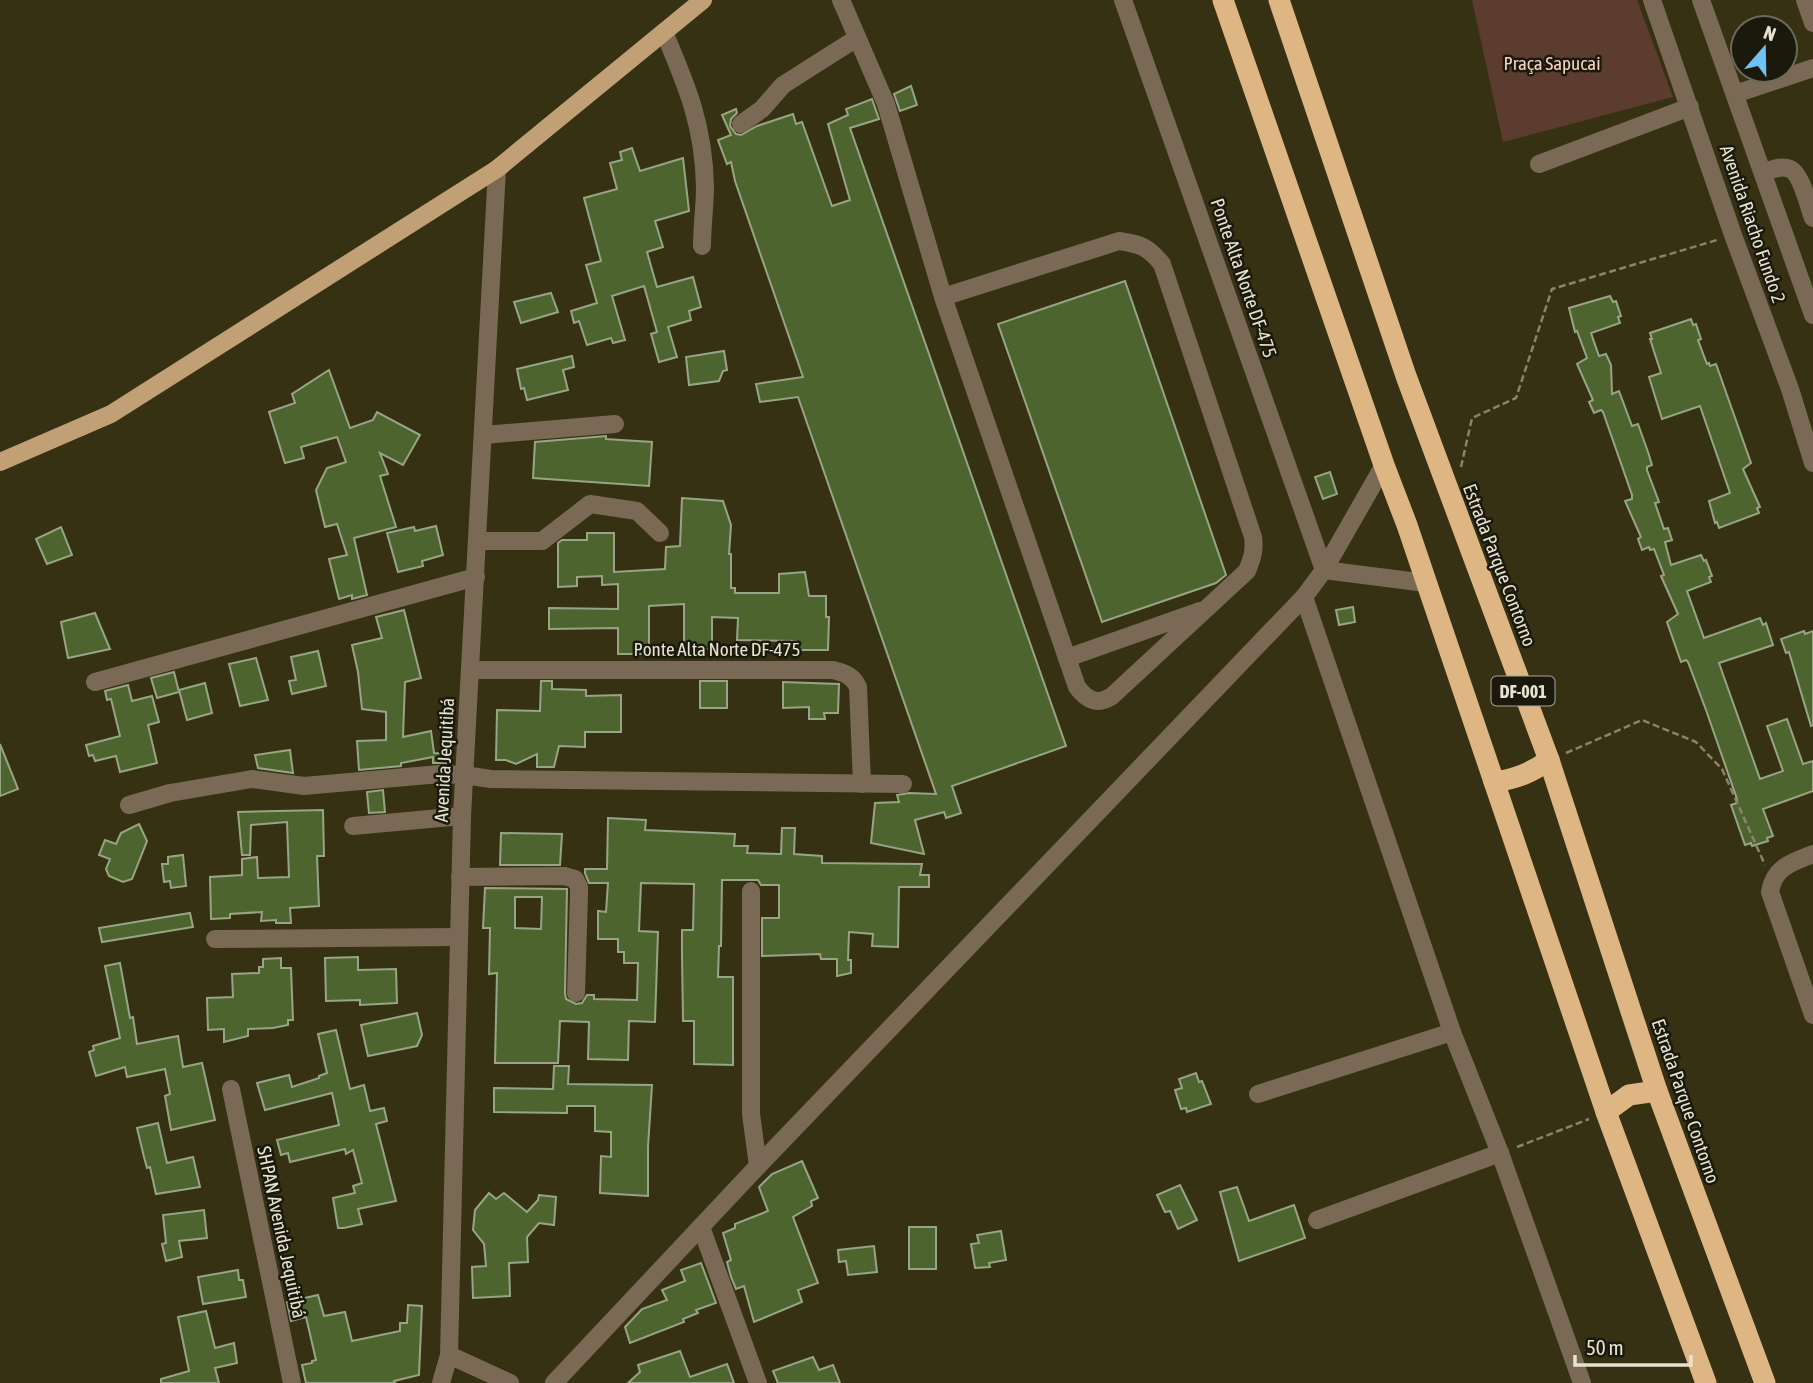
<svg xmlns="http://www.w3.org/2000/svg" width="1813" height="1383" viewBox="0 0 1813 1383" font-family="'Asap Condensed',sans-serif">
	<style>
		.green { fill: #5c3c2e }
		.building { fill: #4e642f; stroke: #97a586; stroke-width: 2; fill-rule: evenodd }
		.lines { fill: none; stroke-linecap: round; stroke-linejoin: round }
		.path { stroke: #88846c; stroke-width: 2.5; stroke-dasharray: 7 3.5; stroke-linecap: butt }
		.minor { stroke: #796955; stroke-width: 18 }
		.major { stroke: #c2a076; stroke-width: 18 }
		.highway { stroke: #deb683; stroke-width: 21 }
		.labels { text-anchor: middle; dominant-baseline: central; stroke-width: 5; stroke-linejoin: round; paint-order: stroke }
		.shield { fill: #1b190c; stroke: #a8a696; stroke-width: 2 }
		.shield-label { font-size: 18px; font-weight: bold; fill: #e5e3d1 }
		.park-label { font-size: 19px; fill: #f6d3c3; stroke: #1b190c }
		.street-label { font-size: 19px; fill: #e5e3d1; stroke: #1b190c }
	</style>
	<rect width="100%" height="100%" fill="#363113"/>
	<!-- green -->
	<polygon class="green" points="1472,0 1637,0 1673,97 1503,142"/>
	<!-- building -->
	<g class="building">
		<polygon points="911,86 917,105 900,111 894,94"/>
		<polygon points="872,99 879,119 850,128 1066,746 952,786 961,813 946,818 944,812 915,820 924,854 871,843 875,803 899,802 897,795 909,793 936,794 798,397 760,402 756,384 803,377 735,181 731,162 727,164 718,140 731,135 722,115 736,109 737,113 731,119 730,126 736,134 741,135 757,126 793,114 796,124 802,122 832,206 850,200 828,124 848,115 846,109"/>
		<polygon points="632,148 640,171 683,158 689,211 655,221 663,247 647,252 657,287 693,277 701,307 689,311 691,320 668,327 677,357 659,362 651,334 657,332 644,286 612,296 625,340 613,343 611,338 587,345 579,321 574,323 571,311 597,303 586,265 601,261 584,198 617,189 610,163 622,160 620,152"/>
		<polygon points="1125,281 1226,575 1216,583 1102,622 998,324"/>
		<polygon points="551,293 558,312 521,323 514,302"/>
		<polygon points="1610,296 1613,302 1616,301 1621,316 1618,317 1620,323 1591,333 1599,356 1606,354 1611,365 1612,394 1619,391 1632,426 1638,424 1648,452 1652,465 1647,467 1647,470 1659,502 1655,503 1664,529 1668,528 1672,540 1665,542 1671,565 1701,555 1704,561 1706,560 1712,576 1709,577 1711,582 1687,591 1704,638 1760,618 1763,625 1766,623 1773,645 1719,663 1760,779 1783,771 1767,726 1787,719 1803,764 1813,761 1813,791 1763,809 1773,836 1767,838 1768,841 1752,846 1751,843 1745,845 1731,805 1737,803 1737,799 1706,710 1688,662 1686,660 1681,662 1667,622 1678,614 1661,576 1664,575 1654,549 1650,550 1649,547 1642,550 1638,539 1641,537 1625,501 1632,499 1632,495 1603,412 1601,410 1594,413 1589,402 1593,400 1577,364 1587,358 1577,331 1575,332 1569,308"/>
		<polygon points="1691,319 1693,325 1696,324 1701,339 1698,340 1707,364 1709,363 1710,366 1716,364 1751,463 1743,469 1760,507 1757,508 1759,513 1719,528 1717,522 1715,523 1709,501 1730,493 1700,406 1662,419 1649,377 1661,373 1650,339 1652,339 1650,333"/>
		<polygon points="724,351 727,370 723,371 719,381 689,385 686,357"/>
		<polygon points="572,356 574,367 563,370 568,390 527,400 524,388 521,389 517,369"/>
		<polygon points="329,370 350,428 373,420 377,412 420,435 403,465 380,453 388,474 380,476 396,527 354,538 367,595 352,599 352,595 339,599 329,559 347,555 337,524 325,527 316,490 327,468 346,462 337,437 301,447 304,458 285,463 269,412 295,403 292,394"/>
		<polygon points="606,436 606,439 652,442 649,486 533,478 535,442"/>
		<polygon points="1330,472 1337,494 1323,499 1315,477"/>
		<polygon points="682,498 723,501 731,525 729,554 731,554 731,588 735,588 735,593 779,593 779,574 805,572 809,596 826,596 826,617 829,617 828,650 796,650 796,641 737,640 738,618 712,617 712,649 684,649 684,604 649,606 649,654 618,654 618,628 549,629 549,608 618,609 618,584 602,585 602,576 577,577 577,586 558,587 558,543 562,540 587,540 587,533 614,533 614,572 665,569 666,547 680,546"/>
		<polygon points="436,526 443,555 422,561 423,566 398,572 387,533 414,527 415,531"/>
		<polygon points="61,527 72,555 47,564 36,539"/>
		<polygon points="1353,607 1355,622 1339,625 1336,610"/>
		<polygon points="404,610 421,678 405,682 403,737 431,731 434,753 448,754 447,763 433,763 433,757 401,763 401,766 359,770 357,741 386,740 386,712 362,709 358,672 352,645 382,638 376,617"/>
		<polygon points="95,613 110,649 68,658 61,622"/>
		<polygon points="1804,631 1805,634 1813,631 1813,725 1811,726 1789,652 1786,653 1781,639"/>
		<polygon points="318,651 326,686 292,694 289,681 296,680 291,657"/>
		<polygon points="256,658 268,700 240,706 229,664"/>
		<polygon points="174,672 179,692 157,698 151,678"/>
		<polygon points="541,681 552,681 552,689 586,690 586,696 621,695 621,732 585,732 585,747 559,746 554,767 537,767 537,754 516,764 506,760 496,760 497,710 540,711"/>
		<rect x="700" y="681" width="27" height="27"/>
		<polygon points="783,682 839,684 838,713 824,713 825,719 809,719 809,707 783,708"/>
		<polygon points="205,683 212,713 187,720 179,690"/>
		<polygon points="128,685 132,701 152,696 159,722 148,725 157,763 120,772 116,756 95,761 93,755 89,756 86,745 120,736 111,699 107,700 105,691"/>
		<polygon points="0,744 18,789 0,796"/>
		<polygon points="290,750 293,773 258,768 255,755"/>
		<polygon points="383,790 385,812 369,813 367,792"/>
		<polygon points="323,810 324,856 317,856 319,906 290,908 291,923 276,923 276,920 261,921 262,912 230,914 230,918 211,919 210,877 242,875 242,859 257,857 258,878 289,877 287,822 251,825 250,855 242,855 238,812"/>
		<path d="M608,818L646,820L645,830L735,834L734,846H748L747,853L781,854L782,828H795L794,854L822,856V863L922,864L920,875H929V887H899L898,947L872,946L873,934L849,932L848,960H851V973L837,976V959H821L820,954L762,956V918H779V885H761L758,880H722L721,946H719L718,977H733V1065L694,1064V1021H683L682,955V930H693L694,884L641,883L639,931L658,932L655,1022L629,1021L628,1060L588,1059L589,1022L560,1021L558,1063H495L497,973L489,974L490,928H483L485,888L567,889L565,993L566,999L576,1004L582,1003L587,995H594V999L637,1000L638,963H624V952H618V939H598V911L606,912L608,883H589L585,873V869H607ZM515,897H542L541,929L515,928Z"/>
		<polygon points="139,824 147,841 132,879 123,882 109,876 106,869 110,859 99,855 105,840 116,844 121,833"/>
		<polygon points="501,833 562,834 560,865 500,865"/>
		<polygon points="183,855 186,886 171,888 170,881 164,882 162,864 168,864 168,857"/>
		<polygon points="190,913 193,927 102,942 99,928"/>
		<polygon points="358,957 358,970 396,969 397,1003 360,1005 360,1000 326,1001 325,958"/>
		<polygon points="281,958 281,968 291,968 293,1020 288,1020 288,1025 273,1028 248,1029 248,1036 224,1042 224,1029 208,1030 207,998 233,997 232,974 259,973 259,967 263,967 263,959"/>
		<polygon points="120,963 130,1018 133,1017 137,1044 178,1036 183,1067 202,1063 215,1120 171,1130 165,1096 170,1094 165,1069 127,1077 125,1067 96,1076 89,1052 94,1050 93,1046 120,1038 105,966"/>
		<polygon points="417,1013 422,1035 417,1046 368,1056 361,1025"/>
		<polygon points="336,1030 350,1089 364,1085 370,1111 384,1108 387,1121 376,1124 396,1201 358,1209 362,1224 344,1228 338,1228 333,1198 355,1193 353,1186 362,1183 353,1150 346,1154 345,1149 290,1162 288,1153 281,1155 277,1140 339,1125 332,1093 265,1110 257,1083 289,1075 292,1087 319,1078 319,1076 327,1073 318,1034"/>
		<polygon points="554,1066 569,1066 568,1084 652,1085 648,1147 648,1196 600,1193 601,1156 611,1157 611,1132 595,1131 595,1106 567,1106 567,1113 494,1112 494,1088 553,1089"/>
		<polygon points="1196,1073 1199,1082 1202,1081 1211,1104 1187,1112 1186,1108 1181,1109 1175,1090 1182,1088 1179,1079"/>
		<polygon points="158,1123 167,1163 193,1157 200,1187 156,1194 150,1167 147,1168 144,1157 137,1128"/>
		<polygon points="802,1161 818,1198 811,1201 812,1206 793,1217 818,1283 798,1290 802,1302 754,1322 744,1286 736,1289 731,1277 727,1262 731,1260 723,1233 735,1228 735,1224 768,1211 759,1187 772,1174"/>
		<polygon points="1180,1185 1197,1220 1178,1229 1170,1211 1165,1212 1157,1195"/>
		<polygon points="1237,1187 1249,1221 1294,1205 1305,1238 1239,1261 1220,1192"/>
		<polygon points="489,1193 496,1199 504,1193 527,1212 538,1200 539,1195 556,1197 554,1225 539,1223 527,1237 528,1262 509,1263 510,1296 473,1298 472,1267 486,1266 484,1244 473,1230 475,1210"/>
		<polygon points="204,1210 207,1238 179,1241 182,1257 166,1261 162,1244 166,1243 163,1215"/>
		<rect x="909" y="1227" width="27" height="42"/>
		<polygon points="1001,1231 1006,1260 989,1263 990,1267 975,1268 971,1244 979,1243 977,1235"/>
		<polygon points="874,1246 877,1272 848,1275 846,1261 839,1262 838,1250"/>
		<polygon points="701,1263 716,1303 696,1310 698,1313 683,1319 684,1322 630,1343 625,1327 642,1309 667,1300 662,1290 685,1281 681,1270"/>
		<polygon points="238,1270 239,1280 243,1280 246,1297 203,1304 198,1277"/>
		<polygon points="318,1295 324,1316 345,1312 352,1341 400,1331 400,1323 407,1323 408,1305 422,1306 419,1375 394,1381 395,1383 306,1383 302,1365 312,1363 312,1361 316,1360 306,1317 291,1321 287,1302"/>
		<polygon points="206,1311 215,1348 234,1343 237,1363 215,1368 219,1383 161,1383 161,1379 189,1371 178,1317"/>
		<polygon points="680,1351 690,1377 727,1364 734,1383 628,1383 640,1372 638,1365"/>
		<polygon points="813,1357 819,1370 833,1365 840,1383 778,1383 773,1371"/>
	</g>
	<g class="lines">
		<!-- path -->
		<g class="path">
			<polyline points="1461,467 1472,418 1516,398 1552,289 1717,240"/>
			<polyline points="1566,753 1642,720 1696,742 1722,769 1765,865"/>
			<polyline points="1517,1147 1589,1119"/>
		</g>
		<!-- minor -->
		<g class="minor">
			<path d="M841,0L886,104L943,297L1077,687C1087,700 1097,706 1112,696L1247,571C1252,559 1255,550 1253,537L1162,264C1148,247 1141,244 1119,241L943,297"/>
			<polyline points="1123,0 1324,570"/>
			<polyline points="1652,0 1733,235 1790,389 1813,463"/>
			<polyline points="1701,0 1813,315"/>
			<polyline points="1805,0 1813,23"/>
			<path d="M664,32C687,86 704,126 705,187C705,206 702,226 702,246"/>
			<polyline points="1735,94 1813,68"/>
			<polyline points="741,124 762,109 783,85 857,38"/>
			<polyline points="1539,164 1690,107"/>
			<path d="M1764,172C1771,170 1780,166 1787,168C1801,170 1808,205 1813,218"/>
			<polyline points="484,435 615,424"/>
			<polyline points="478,541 542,541 590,504 637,511 660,533"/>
			<polyline points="1324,570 1426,583"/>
			<polyline points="1304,597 1452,1032 1500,1153 1582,1383"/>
			<polyline points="1067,658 1200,611"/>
			<path d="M471,670H833C845,673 853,676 858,687L862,784"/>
			<polyline points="95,682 476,577"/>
			<polyline points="129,805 170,793 252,779 304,786 440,774 464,775 491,779 903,784"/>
			<polyline points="353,826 462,816"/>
			<path d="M1813,854C1791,863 1774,867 1770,892L1813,1015"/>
			<polyline points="460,877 564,876 575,879 579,887 579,895 576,993"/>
			<polyline points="751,891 751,1114 758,1166"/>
			<polyline points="215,939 458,937"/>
			<polyline points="231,1089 292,1383"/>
			<polyline points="1258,1094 1452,1032"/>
			<polyline points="1317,1220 1500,1153"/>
			<polyline points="701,1227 758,1383"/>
			<polyline points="449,1355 510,1383"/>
			<polyline points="441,1383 449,1355 462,816 497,169"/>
			<polyline points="554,1383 758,1166 1304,597 1324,570 1384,465"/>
		</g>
		<!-- major -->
		<polyline class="major" points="0,462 111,414 497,169 703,0"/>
		<!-- highway -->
		<g class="highway">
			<polyline points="1223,0 1384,465 1407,525 1606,1112 1706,1383"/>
			<polyline points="1279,0 1406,376 1549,760 1657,1091 1765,1383"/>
			<path d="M1494,782C1516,779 1531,773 1549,760"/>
			<polyline points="1606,1112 1629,1095 1657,1091"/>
		</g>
	</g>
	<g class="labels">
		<!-- shield labels -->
		<rect class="shield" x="1491.5" y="676.5" width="63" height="29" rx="5"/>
		<g class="shield-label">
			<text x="1523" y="691">DF-001</text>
		</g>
		<!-- park labels -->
		<g class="park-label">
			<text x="1552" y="63">Praça Sapucai</text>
		</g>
		<!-- street labels -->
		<g class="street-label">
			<text transform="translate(1753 224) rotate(71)">Avenida Riacho Fundo 2</text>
			<text transform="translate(1244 278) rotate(71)">Ponte Alta Norte DF-475</text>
			<text transform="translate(1500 565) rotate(69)">Estrada Parque Contorno</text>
			<text x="717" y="649">Ponte Alta Norte DF-475</text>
			<text transform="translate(444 760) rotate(-87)">Avenida Jequitibá</text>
			<text transform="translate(1686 1101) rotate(71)">Estrada Parque Contorno</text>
			<text transform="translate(282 1232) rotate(78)">SHPAN Avenida Jequitibá</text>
		</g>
	</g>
	<!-- north arrow -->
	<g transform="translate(1764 49) rotate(20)"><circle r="33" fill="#1b190c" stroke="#6c6a5b" stroke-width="2"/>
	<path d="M0-5L12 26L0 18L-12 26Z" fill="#70c2f4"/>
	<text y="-10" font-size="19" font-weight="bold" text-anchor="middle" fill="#e5e3d1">N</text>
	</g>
	<!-- scale -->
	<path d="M1575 1355v10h116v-10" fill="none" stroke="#e5e3d1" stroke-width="3.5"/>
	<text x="1586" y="1355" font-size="21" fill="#e5e3d1" stroke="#1b190c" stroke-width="5" paint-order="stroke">50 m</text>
</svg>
